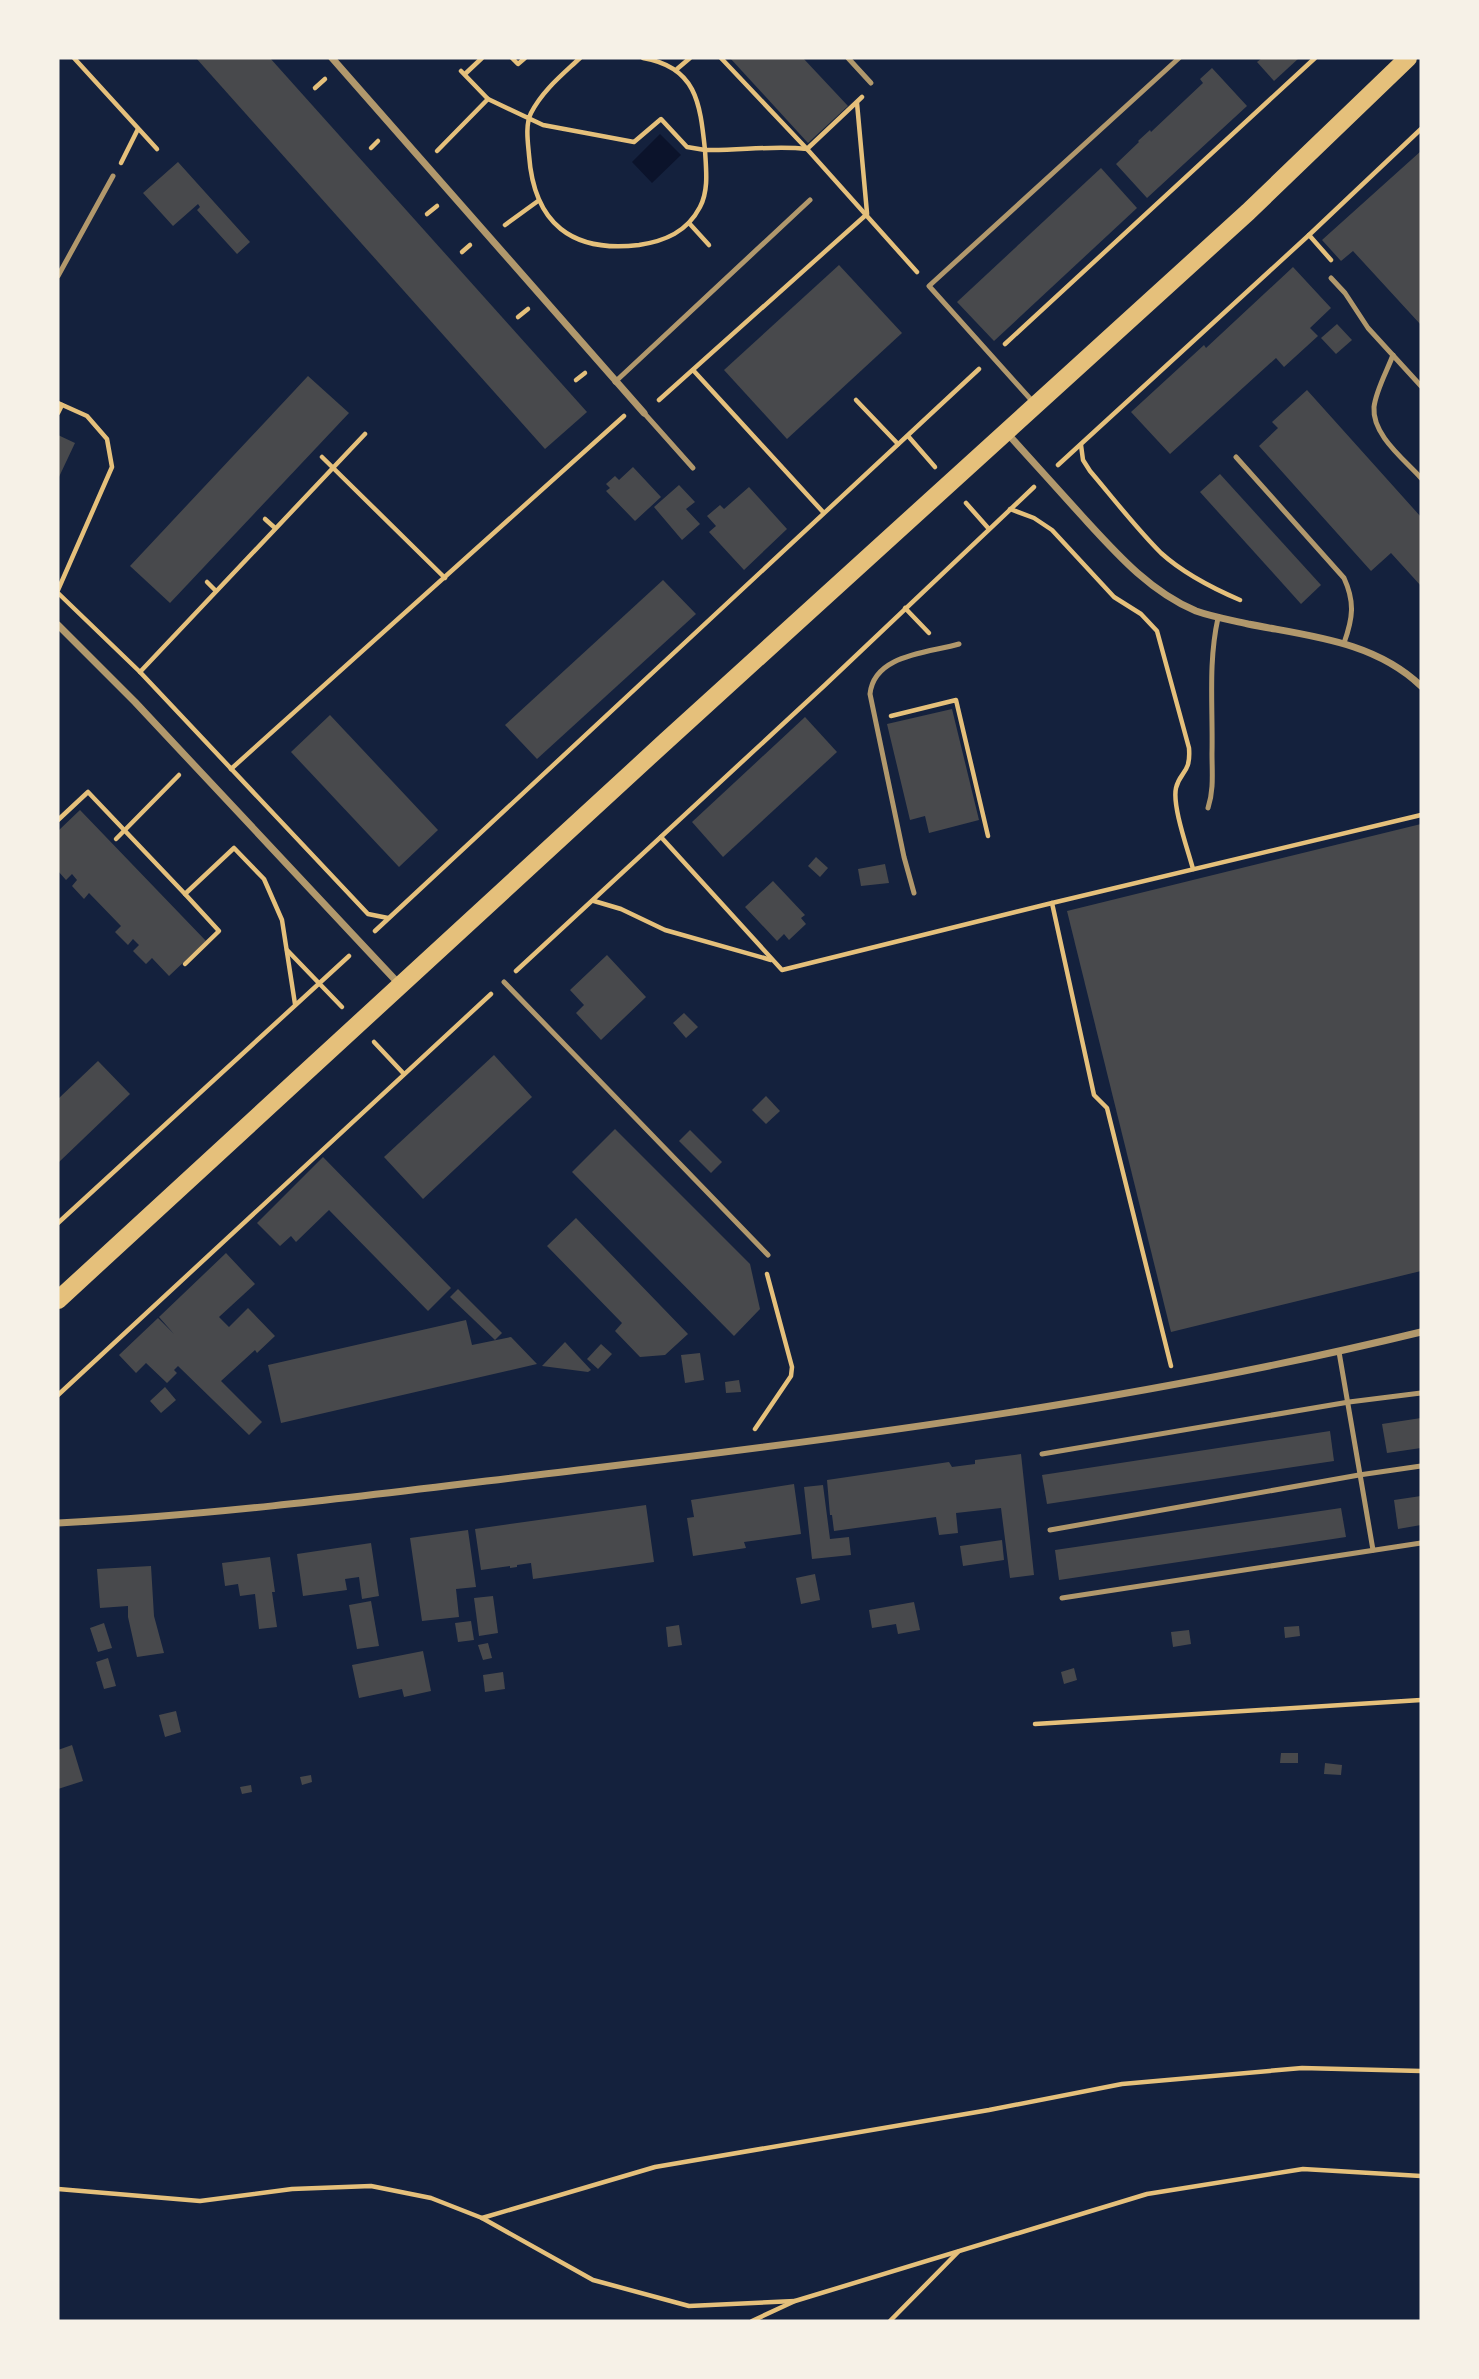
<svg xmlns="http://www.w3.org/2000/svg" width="1479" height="2379" viewBox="0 0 1479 2379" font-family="Montserrat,sans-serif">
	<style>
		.water { fill: #0b132b }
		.building { fill: #48494c }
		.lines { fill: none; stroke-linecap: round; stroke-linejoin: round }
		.path { stroke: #e5c07b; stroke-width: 4.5 }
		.service { stroke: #b1986c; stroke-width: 5 }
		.minor { stroke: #b1986c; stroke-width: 7 }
		.primary { stroke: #e5c07b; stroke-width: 18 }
	</style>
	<rect width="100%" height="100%" fill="#14213d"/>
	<!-- water -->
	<polygon class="water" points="660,134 681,155 652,183 632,162"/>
	<!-- building -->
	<g class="building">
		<polygon points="196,58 270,58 587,412 545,449"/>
		<polygon points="730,58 803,58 848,106 808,143"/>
		<polygon points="1262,58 1299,58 1274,81 1257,62"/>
		<polygon points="1212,68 1247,106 1147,198 1116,164 1139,142 1138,141 1150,130 1151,132 1203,83 1200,79"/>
		<polygon points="1421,151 1421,325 1353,251 1341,261 1322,240"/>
		<polygon points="178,162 250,242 237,254 197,210 200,207 198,204 173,226 143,193"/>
		<polygon points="1101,168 1137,208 994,341 957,302"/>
		<polygon points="839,265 902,333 787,439 724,370"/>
		<polygon points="1293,267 1331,308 1310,328 1318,336 1284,367 1276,358 1170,454 1131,412 1204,345 1206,348"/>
		<polygon points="1337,324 1352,340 1336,354 1321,338"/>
		<polygon points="308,376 349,413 170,603 130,566"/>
		<polygon points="1307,390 1421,517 1421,586 1391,553 1371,571 1259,446 1278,428 1272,422"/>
		<polygon points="58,435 75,443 58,479"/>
		<polygon points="633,467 661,497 635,521 606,491 610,488 606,484 615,476 619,480"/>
		<polygon points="1220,474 1321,585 1301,604 1200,492"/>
		<polygon points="679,485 695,502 686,509 700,524 682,540 654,507"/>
		<polygon points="749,487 787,529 744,570 709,532 716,526 707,516 720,505 724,509"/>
		<polygon points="663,580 696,614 537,759 505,725"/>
		<polygon points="952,709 979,820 929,833 925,816 910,820 887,724"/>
		<polygon points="330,715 438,830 399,867 291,752"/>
		<polygon points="805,717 837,752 723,857 692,822"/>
		<polygon points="80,810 206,941 169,976 152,958 146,964 133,951 139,945 133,939 128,945 115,932 121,926 89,893 84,899 72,886 77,880 72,874 66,880 58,871 58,831"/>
		<polygon points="1421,824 1421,1271 1171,1332 1067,911"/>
		<polygon points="816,857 828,868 820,877 808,866"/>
		<polygon points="885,864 889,883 861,886 858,869"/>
		<polygon points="773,881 805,915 801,918 806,924 789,940 784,934 777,941 745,907"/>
		<polygon points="607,955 646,997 601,1040 576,1013 584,1005 570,990"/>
		<polygon points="684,1013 698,1027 686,1038 673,1023"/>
		<polygon points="494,1055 532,1097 423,1199 384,1157"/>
		<polygon points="98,1061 130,1094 58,1163 58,1099"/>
		<polygon points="766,1096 780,1111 766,1124 752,1110"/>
		<polygon points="615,1129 750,1264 760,1309 734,1336 572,1172"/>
		<polygon points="690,1130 722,1162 711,1173 679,1141"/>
		<polygon points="323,1157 451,1288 428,1311 329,1210 296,1242 291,1236 280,1246 257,1223"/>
		<polygon points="576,1218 688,1334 665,1355 640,1357 615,1331 622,1323 547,1246"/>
		<polygon points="226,1253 255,1284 219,1317 229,1327 248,1308 275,1336 257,1353 255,1350 221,1381 262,1422 249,1435 178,1366 174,1370 177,1373 167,1383 146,1363 136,1373 119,1355 158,1318 174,1334 159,1317"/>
		<polygon points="458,1289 502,1333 495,1340 450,1297"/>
		<polygon points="466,1320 472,1345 511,1337 537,1364 281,1423 268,1365"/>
		<polygon points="565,1342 591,1370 588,1372 542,1366"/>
		<polygon points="601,1344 612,1354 598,1369 587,1359"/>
		<polygon points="700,1353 704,1380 685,1383 681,1355"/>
		<polygon points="739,1380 741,1392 726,1393 725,1382"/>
		<polygon points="165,1387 176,1400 161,1413 150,1401"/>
		<polygon points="1421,1418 1421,1448 1387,1453 1382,1424"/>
		<polygon points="1330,1431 1334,1461 1047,1504 1042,1475"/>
		<polygon points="1021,1454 1034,1575 1010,1578 1001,1508 956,1513 958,1533 939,1535 936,1517 834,1531 832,1515 830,1515 827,1480 949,1462 952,1467 975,1464 975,1460"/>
		<polygon points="794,1484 801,1534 744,1542 746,1548 693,1556 687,1518 694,1517 691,1500"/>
		<polygon points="823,1485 830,1539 849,1537 851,1555 812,1559 804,1487"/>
		<polygon points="1421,1496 1421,1525 1398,1529 1394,1500"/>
		<polygon points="646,1505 654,1562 533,1579 531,1563 517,1565 517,1567 510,1568 510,1566 481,1570 475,1529"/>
		<polygon points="1341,1508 1346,1537 1059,1580 1055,1550"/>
		<polygon points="468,1530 476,1587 456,1589 459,1617 422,1621 410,1538"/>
		<polygon points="1002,1540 1004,1560 963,1566 960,1546"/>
		<polygon points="371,1543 379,1596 362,1599 359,1577 345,1579 347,1590 303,1596 297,1554"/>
		<polygon points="270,1557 275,1592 272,1592 277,1627 259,1629 255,1594 240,1596 238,1584 225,1586 222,1563"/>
		<polygon points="151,1566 154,1616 164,1653 137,1657 128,1617 128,1606 100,1608 97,1569"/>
		<polygon points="815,1574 820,1600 801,1604 796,1578"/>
		<polygon points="493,1596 498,1633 479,1636 474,1598"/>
		<polygon points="371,1601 379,1646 357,1649 349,1605"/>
		<polygon points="914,1602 920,1630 898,1634 896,1624 872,1628 869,1610"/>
		<polygon points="471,1621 474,1640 458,1642 455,1623"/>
		<polygon points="104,1623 112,1648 98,1652 90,1628"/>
		<polygon points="679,1625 682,1645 668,1647 666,1627"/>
		<polygon points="1299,1626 1300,1636 1285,1638 1284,1627"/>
		<polygon points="1189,1630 1191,1644 1173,1647 1171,1632"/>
		<polygon points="488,1643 492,1658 483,1660 478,1645"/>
		<polygon points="423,1651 431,1691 404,1697 402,1689 359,1698 352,1665"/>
		<polygon points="108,1658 116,1686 104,1689 96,1662"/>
		<polygon points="1074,1668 1077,1680 1064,1684 1061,1672"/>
		<polygon points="503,1672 505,1689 485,1692 483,1675"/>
		<polygon points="176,1711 181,1732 165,1737 159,1715"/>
		<polygon points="72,1745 83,1781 58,1789 58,1750"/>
		<polygon points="1281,1753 1298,1753 1298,1763 1280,1763"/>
		<polygon points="1325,1763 1342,1765 1341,1775 1324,1774"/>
		<polygon points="311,1775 312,1782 302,1785 300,1777"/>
		<polygon points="251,1785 252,1792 242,1794 240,1787"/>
	</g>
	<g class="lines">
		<!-- path -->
		<g class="path">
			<polyline points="74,58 157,149"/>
			<polyline points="512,58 518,64 525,58"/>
			<path d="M643,58C696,67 700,102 705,150C739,151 773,145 807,149L917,272"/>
			<polyline points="721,58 807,149 862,97"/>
			<polyline points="677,69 690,58"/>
			<path d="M461,71L488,99L543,125L634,142L661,119L687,147L705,150C706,169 709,190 700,207C687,232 665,241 639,245C572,253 534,224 529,155C528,143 525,125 531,113C543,90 562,75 580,58"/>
			<polyline points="465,74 482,58"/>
			<polyline points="315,88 325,79"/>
			<polyline points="857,103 867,213"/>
			<polyline points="371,148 378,141"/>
			<polyline points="437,151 488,99"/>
			<polyline points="121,163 138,129"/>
			<polyline points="427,214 437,206"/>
			<polyline points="689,223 709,245"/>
			<polyline points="505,225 538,201"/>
			<polyline points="1309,235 1331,260"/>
			<polyline points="462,252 470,245"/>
			<polyline points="518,317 528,309"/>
			<polyline points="1005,344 1315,58"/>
			<polyline points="693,370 823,512"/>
			<polyline points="576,380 585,373"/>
			<polyline points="659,400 867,214"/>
			<polyline points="856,400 898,444"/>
			<polyline points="58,403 87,416 107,439 112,467 58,590"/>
			<polyline points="58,413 62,405"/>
			<polyline points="908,436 935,467"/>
			<path d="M1081,445L1083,460L1090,471C1113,498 1136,528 1161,553C1183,573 1212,588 1240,600"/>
			<polyline points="322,457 445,578"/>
			<polyline points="1058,465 1309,235 1421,129"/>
			<polyline points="966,503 989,529"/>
			<path d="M1010,509L1034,518L1052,530L1114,597L1141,614L1157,631L1189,748C1191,774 1180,771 1176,788C1172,806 1188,850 1193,869"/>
			<polyline points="265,519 275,528"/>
			<polyline points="207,582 216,591"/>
			<polyline points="58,593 140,672 368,914 388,918"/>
			<polyline points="905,608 929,633"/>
			<polyline points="140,672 365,434"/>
			<polyline points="891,716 956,700 988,836"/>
			<polyline points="231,769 624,416"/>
			<polyline points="58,820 88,792 185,894 234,848 264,879 282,920 295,1004"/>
			<polyline points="661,837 782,970 1052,903"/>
			<polyline points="116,839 179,775"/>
			<polyline points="185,894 219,931 185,964"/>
			<polyline points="594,901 621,909 665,930 771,960"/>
			<polyline points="375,931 979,369"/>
			<polyline points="287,950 342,1007"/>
			<polyline points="516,971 825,685 1034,487"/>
			<polyline points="374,1042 404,1074"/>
			<polyline points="58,1223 349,956"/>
			<polyline points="1171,1366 1107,1108 1094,1095 1052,903 1421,815"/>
			<polyline points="58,1395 491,994"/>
			<polyline points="755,1429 791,1376 792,1367 767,1274"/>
			<polyline points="1035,1724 1421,1700"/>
			<polyline points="58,2189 200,2201 292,2189 371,2186 431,2198 482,2218 593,2280 689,2306 795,2301"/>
			<polyline points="482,2218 655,2167 989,2110 1122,2084 1302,2068 1421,2071"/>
			<polyline points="752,2321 795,2301 1147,2194 1303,2169 1421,2176"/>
			<polyline points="890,2321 958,2252"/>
		</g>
		<!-- service -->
		<g class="service">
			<polyline points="848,58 871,83"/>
			<polyline points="58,276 113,176"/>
			<polyline points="1331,278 1345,293 1368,328 1421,386"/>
			<path d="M1393,355C1387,371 1376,390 1374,407C1372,435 1404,459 1421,478"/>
			<polyline points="615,382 810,200"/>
			<polyline points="1034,403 929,286 1179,58"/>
			<polyline points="644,413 693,468"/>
			<path d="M1236,457L1344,578C1355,602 1353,618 1344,643"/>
			<path d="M1208,808C1214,790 1212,772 1212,754C1213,707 1208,663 1218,618"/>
			<path d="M914,893L904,857L870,694C874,654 929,653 959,644"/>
			<polyline points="504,982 768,1255"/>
			<polyline points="1339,1352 1373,1550"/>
			<polyline points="1042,1454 1349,1402 1421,1393"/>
			<polyline points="1050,1530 1359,1475 1421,1466"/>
			<polyline points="1062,1598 1421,1543"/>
		</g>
		<!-- minor -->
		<g class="minor">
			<polyline points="332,58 644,413"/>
			<path d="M1007,433C1032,461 1057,488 1082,516C1116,553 1149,591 1196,611C1213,617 1231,620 1248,624C1309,636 1374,641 1421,686"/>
			<polyline points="58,625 135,702 400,985"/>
			<path d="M58,1523C238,1514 416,1489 595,1468C872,1435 1150,1398 1421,1332"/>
		</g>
		<!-- primary -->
		<polyline class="primary" points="58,1300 666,741 1248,212 1408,58"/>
	</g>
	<!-- border -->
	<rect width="1479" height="2379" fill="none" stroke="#f6f1e7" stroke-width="119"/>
</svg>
